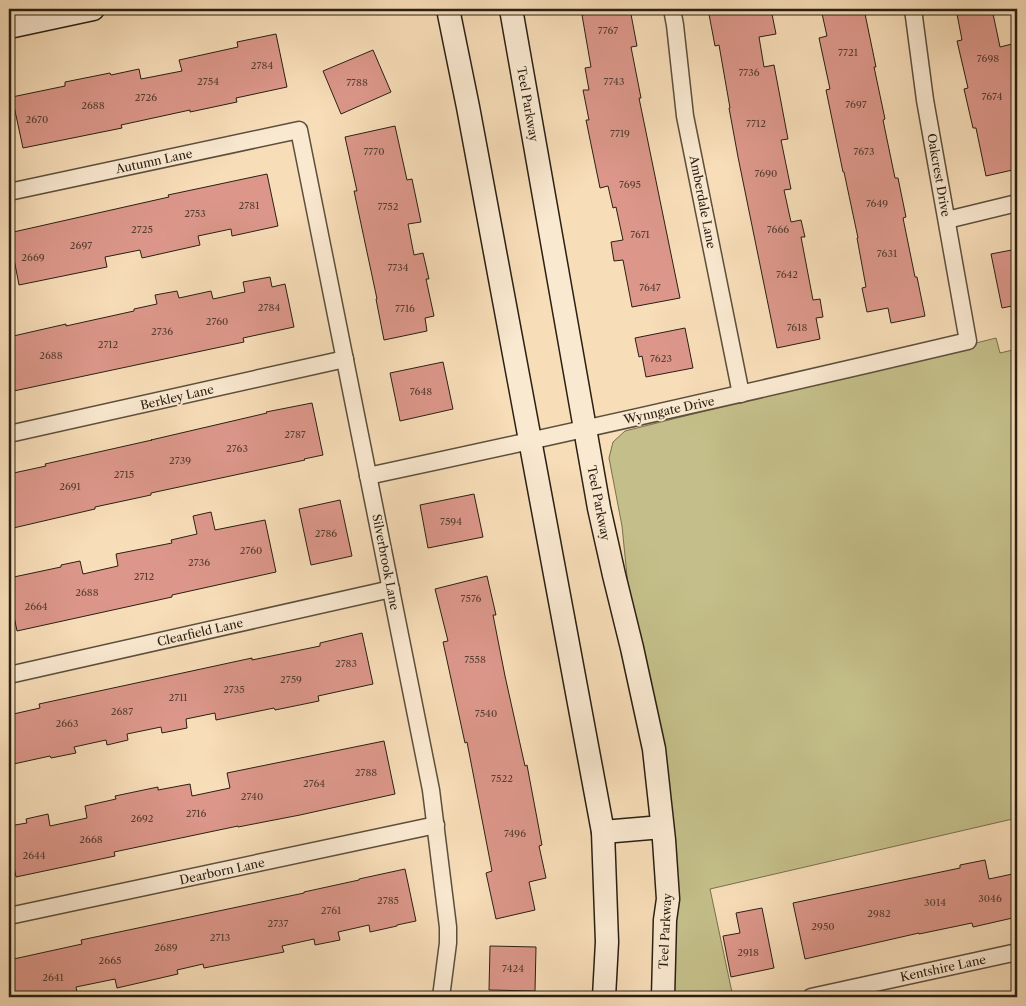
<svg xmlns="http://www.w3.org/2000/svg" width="1026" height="1006" viewBox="0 0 1026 1006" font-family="'Libre Caslon Text',serif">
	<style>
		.green { fill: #c4bf8a; stroke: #77704e }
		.building { fill: #dc978a; stroke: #2a2013 }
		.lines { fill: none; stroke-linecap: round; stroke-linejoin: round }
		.street-casing { stroke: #5d4f3c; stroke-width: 19 }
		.secondary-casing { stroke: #2a2013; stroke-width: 25 }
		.street { stroke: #fae9d1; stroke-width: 16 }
		.secondary { stroke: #fae9d1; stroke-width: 22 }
		.labels { text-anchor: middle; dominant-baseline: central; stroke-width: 4; stroke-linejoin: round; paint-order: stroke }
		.number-label { font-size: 10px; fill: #563e31 }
		.street-label { font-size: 12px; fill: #2a2013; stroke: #fae9d1 }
	</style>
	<rect width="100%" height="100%" fill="#f7ddb8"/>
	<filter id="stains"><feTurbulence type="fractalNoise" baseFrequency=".004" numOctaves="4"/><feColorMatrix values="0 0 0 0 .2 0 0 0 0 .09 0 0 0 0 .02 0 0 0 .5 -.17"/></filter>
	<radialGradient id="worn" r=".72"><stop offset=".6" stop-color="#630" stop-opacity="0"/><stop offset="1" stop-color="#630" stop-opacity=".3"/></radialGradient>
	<!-- green -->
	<polygon class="green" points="996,338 1000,353 1017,349 1017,818 710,889 733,997 669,997 622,526 609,458 613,442 625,431"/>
	<!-- building -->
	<g class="building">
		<polygon points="618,9 630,9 637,46 631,47 641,98 639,98 680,298 632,307 623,260 614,261 611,242 623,240 616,207 613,208 608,186 600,188 586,120 589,120 583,90 589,90 585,68 591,67 582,15"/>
		<polygon points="708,9 771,9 776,34 759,37 764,67 774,65 788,139 781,140 791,189 784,190 791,222 801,220 805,237 801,237 813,300 820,299 823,317 816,318 820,339 777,348 738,157 729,108 730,108 719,45 715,46"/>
		<polygon points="821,9 864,9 876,67 874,67 885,119 883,120 895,178 898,178 906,217 903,218 915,277 917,277 925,316 891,323 888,308 867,312 862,288 866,287 857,238 858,238 844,172 843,172 826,90 830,89 819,38 827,36"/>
		<polygon points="956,9 992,9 1000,47 1012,44 1017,71 1017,169 986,176 976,128 973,128 964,89 968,88 957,41 962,40"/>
		<polygon points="276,34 287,87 236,98 237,102 190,112 190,110 121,125 122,128 23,148 12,97 65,86 65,82 110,73 111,75 139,69 141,79 182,71 179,60 238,47 237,42"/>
		<polygon points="373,50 391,92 341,114 323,71"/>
		<polygon points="395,126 407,180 412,179 421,222 408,224 414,255 423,253 429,279 426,279 434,316 425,318 427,331 384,340 376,299 377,299 354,191 357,191 345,137"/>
		<polygon points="267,174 278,226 232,236 231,229 198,236 200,245 142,258 140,250 105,257 107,267 19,285 9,233 169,197 168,195"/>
		<polygon points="1017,249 1017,305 1002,308 991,254"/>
		<polygon points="270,277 272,287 285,284 294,327 243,338 244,342 9,392 9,337 66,324 66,326 134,311 134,309 157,304 155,295 177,291 179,298 211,291 213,299 245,292 243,282"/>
		<polygon points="685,328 693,368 646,377 642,356 639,357 635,338"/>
		<polygon points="443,362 453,409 400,421 390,373"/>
		<polygon points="312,403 323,455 304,459 305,460 151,493 151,495 95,507 95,509 9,529 9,474 46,466 45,464 152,440 151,440 267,413 266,412"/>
		<polygon points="474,494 483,537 428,548 420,505"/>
		<polygon points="340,500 352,556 311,565 299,509"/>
		<polygon points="211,512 215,530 265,520 276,572 172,595 172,597 17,631 9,592 9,578 61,567 61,565 80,561 83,574 118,566 116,554 172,543 171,540 197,534 193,516"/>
		<polygon points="487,576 496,615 493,615 505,676 525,766 527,765 542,845 539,846 546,878 529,882 535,910 496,919 486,873 492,871 467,742 465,743 443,642 448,641 435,589"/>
		<polygon points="362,633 373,684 318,696 319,701 275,710 274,708 216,720 215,713 186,719 187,728 162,733 161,727 127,734 128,740 107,745 106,740 74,747 76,753 51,758 50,756 9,765 9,715 40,708 39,704 252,658 252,660 320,646 320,643"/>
		<polygon points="384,741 395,794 300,815 238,827 238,826 114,852 115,856 16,877 9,841 9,826 27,823 26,819 48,814 50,826 87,818 85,806 116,799 115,796 158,787 158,790 190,784 192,796 230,788 227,773"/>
		<polygon points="985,860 989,879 1017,873 1017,917 973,927 972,923 919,934 919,933 805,959 793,903 960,868 960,865"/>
		<polygon points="405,869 416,921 397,925 397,926 370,932 369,925 338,932 340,940 315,945 314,939 282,946 284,952 204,968 203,964 177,970 178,974 117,988 115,979 76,987 78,997 9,997 9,960 82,944 81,940 304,893 304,892 359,880 359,879"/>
		<polygon points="762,908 774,968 731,977 723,936 740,933 736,913"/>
		<polygon points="490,946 536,947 535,991 489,990"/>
	</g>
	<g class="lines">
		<!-- street casing -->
		<g class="street-casing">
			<g id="street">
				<polyline points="672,9 675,25 685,116 741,394"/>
				<polyline points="9,192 299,130 431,790 448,927 448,943 441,997"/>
				<polyline points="947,220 1017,203"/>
				<polyline points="9,434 345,359"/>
				<path d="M368,476C569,433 769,388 968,341L925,100L913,9"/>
				<polyline points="9,675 391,589"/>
				<polyline points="9,916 436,825"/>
				<polyline points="811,997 1017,952"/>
			</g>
		</g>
		<!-- secondary casing -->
		<g class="secondary-casing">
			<g id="secondary">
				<polyline points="448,9 468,107 603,832 607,942 604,997"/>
				<polyline points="511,9 599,508 614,575 632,648 654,749 664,840 668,899 665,920 663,997"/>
				<polyline points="9,27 93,9"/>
				<polyline points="603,832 662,827"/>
			</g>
		</g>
		<!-- street -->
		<use href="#street" class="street"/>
		<!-- secondary -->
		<use href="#secondary" class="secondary"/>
	</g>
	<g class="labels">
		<!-- number labels -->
		<g class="number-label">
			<text x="608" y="30">7767</text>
			<text x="848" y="52">7721</text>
			<text x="988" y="58">7698</text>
			<text x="262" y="65">2784</text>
			<text x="749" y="72">7736</text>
			<text x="208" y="81">2754</text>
			<text x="614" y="81">7743</text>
			<text x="357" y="82">7788</text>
			<text x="992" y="96">7674</text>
			<text x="146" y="97">2726</text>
			<text x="856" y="104">7697</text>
			<text x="93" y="105">2688</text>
			<text x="37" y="119">2670</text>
			<text x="756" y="123">7712</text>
			<text x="620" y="133">7719</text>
			<text x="374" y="151">7770</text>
			<text x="864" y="151">7673</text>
			<text x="766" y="173">7690</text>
			<text x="630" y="184">7695</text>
			<text x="877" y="203">7649</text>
			<text x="249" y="205">2781</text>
			<text x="388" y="206">7752</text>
			<text x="195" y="213">2753</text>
			<text x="142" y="229">2725</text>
			<text x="778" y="229">7666</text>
			<text x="640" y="234">7671</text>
			<text x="81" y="245">2697</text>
			<text x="887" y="253">7631</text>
			<text x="33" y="257">2669</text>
			<text x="398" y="267">7734</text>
			<text x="787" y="274">7642</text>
			<text x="650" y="287">7647</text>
			<text x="269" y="307">2784</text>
			<text x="405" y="308">7716</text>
			<text x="217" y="321">2760</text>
			<text x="797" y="327">7618</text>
			<text x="162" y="331">2736</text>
			<text x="108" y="344">2712</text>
			<text x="51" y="355">2688</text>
			<text x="661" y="358">7623</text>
			<text x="421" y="391">7648</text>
			<text x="295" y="434">2787</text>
			<text x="237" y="448">2763</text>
			<text x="180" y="460">2739</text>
			<text x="124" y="474">2715</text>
			<text x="70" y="486">2691</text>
			<text x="451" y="521">7594</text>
			<text x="326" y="533">2786</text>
			<text x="251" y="550">2760</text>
			<text x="199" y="562">2736</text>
			<text x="144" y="576">2712</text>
			<text x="87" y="592">2688</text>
			<text x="471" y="598">7576</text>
			<text x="36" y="606">2664</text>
			<text x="475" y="659">7558</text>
			<text x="346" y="663">2783</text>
			<text x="291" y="679">2759</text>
			<text x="234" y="689">2735</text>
			<text x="178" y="697">2711</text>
			<text x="122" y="711">2687</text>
			<text x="486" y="713">7540</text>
			<text x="67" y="723">2663</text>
			<text x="366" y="772">2788</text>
			<text x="502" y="778">7522</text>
			<text x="314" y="783">2764</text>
			<text x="252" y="796">2740</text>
			<text x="196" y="813">2716</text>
			<text x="142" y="818">2692</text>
			<text x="515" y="833">7496</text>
			<text x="91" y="839">2668</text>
			<text x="34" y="855">2644</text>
			<text x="990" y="898">3046</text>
			<text x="388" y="900">2785</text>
			<text x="935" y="902">3014</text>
			<text x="331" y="910">2761</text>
			<text x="879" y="913">2982</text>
			<text x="278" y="923">2737</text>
			<text x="823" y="926">2950</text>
			<text x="220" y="937">2713</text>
			<text x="166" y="947">2689</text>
			<text x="748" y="952">2918</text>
			<text x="110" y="960">2665</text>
			<text x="513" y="968">7424</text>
			<text x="53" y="977">2641</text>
		</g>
		<!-- street labels -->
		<g class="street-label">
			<text transform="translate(528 104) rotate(80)">Teel Parkway</text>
			<text transform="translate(154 161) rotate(-12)">Autumn Lane</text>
			<text transform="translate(939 175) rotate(80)">Oakcrest Drive</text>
			<text transform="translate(703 202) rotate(79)">Amberdale Lane</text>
			<text transform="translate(177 397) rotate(-13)">Berkley Lane</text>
			<text transform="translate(669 410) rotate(-12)">Wynngate Drive</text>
			<text transform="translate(599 503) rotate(79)">Teel Parkway</text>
			<text transform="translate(386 562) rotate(79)">Silverbrook Lane</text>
			<text transform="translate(200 632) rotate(-13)">Clearfield Lane</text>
			<text transform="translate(222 871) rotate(-12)">Dearborn Lane</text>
			<text transform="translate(665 931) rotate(-87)">Teel Parkway</text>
			<text transform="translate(943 968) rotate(-12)">Kentshire Lane</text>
		</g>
	</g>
	<!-- margin -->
	<rect width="1026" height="1006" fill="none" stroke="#f7ddb8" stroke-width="30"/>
	<rect x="10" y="10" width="1006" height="986" fill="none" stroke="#2a2013" stroke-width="2.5"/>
	<rect x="15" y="15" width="996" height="976" fill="none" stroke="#2a2013"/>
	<rect width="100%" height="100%" filter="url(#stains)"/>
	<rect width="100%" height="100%" fill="url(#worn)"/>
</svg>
